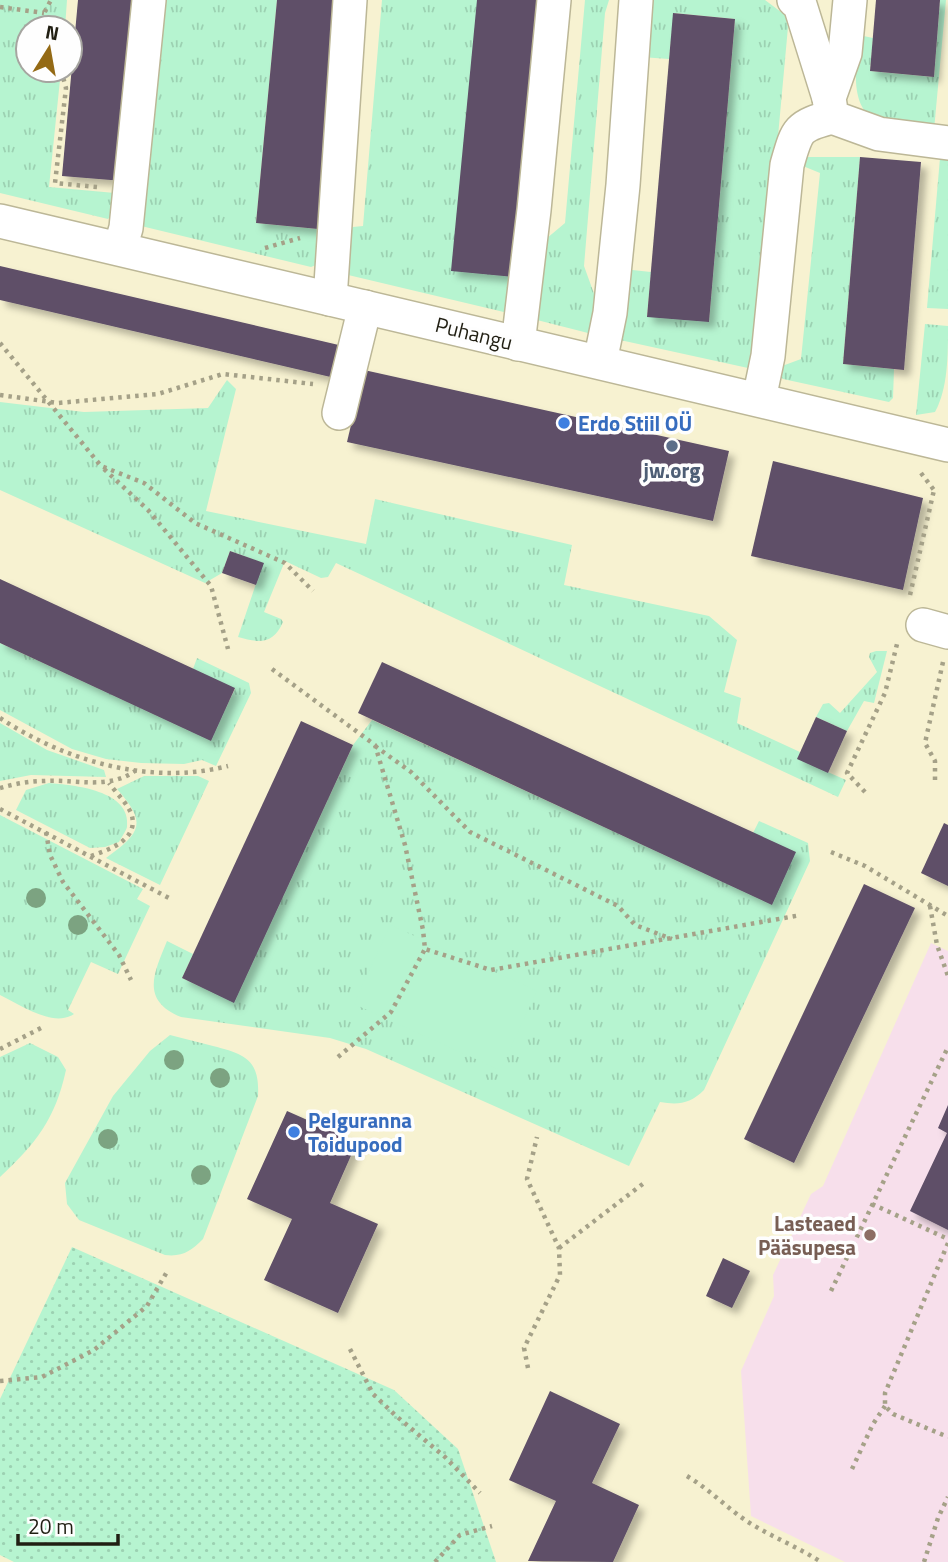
<svg xmlns="http://www.w3.org/2000/svg" width="948" height="1562" viewBox="0 0 948 1562" font-family="'Titillium Web',sans-serif">
	<style>
		.education { fill: #f7dfeb }
		.grass { fill: url(#grass-tufts) }
		.park { fill: url(#park-dots) }
		.garden { fill: #b6f4d0 }
		.building { fill: #5e4f67; filter: url(#shadow) }
		.lines { fill: none; stroke-linecap: round; stroke-linejoin: round }
		.minor-casing { stroke: #bcb797; stroke-width: 36 }
		.path { stroke: #a5a188; stroke-width: 4.5; stroke-dasharray: 3.5 5; stroke-linecap: butt }
		.minor { stroke: #fff; stroke-width: 33 }
		.tree { fill: #7ca381 }
		.shop-dot { fill: #3f7fe0; stroke: #fefefe; stroke-width: 2.5 }
		.service-dot { fill: #5c6f8a; stroke: #fefefe; stroke-width: 2.5 }
		.education-dot { fill: #8d6e63; stroke: #fefefe; stroke-width: 2.5 }
		.labels { text-anchor: middle; dominant-baseline: central; stroke-width: 7; stroke-linejoin: round; paint-order: stroke }
		.street-label { font-size: 21px; fill: #211f13; stroke: #fefefe }
		.shop-label { font-size: 21px; font-weight: bold; fill: #366cbe; stroke: #fefefe; text-anchor: start }
		.service-label { font-size: 21px; font-weight: bold; fill: #4e5e75; stroke: #fefefe }
		.education-label { font-size: 21px; font-weight: bold; fill: #785e54; stroke: #fefefe; text-anchor: end }
	</style>
	<defs>
		<pattern id="grass-tufts" width="24" height="20" patternUnits="userSpaceOnUse" patternTransform="scale(1.75)"><rect width="24" height="20" fill="#b6f4d0"/><path d="M3 7l-1-3M5 7V3M7 7l1-3M15 17l-1-3M17 17v-4M19 17l1-3" fill="none" stroke="#9cd1b2"/></pattern>
		<pattern id="park-dots" width="8" height="8" patternUnits="userSpaceOnUse" patternTransform="scale(1.75)"><rect width="8" height="8" fill="#b6f4d0"/><path d="M2 2h.1M6 6h.1" fill="none" stroke="#9cd1b2" stroke-width="1.8" stroke-linecap="round"/></pattern>
		<filter id="shadow"><feDropShadow dx="6" dy="6" stdDeviation="3.5" flood-color="#0004"/></filter>
	</defs>
	<rect width="100%" height="100%" fill="#f7f2d1"/>
	<!-- education -->
	<polygon class="education" points="931,943 948,951 948,1562 845,1562 751,1516 741,1371 774,1296 773,1275 811,1194 823,1186"/>
	<!-- grass -->
	<g class="grass">
		<polygon points="0,0 67,0 65,28 28,28 28,70 61,70 49,187 115,193 113,213 108,219 0,193"/>
		<polygon points="163,0 277,0 256,223 318,229 316,265 311,267 137,225 145,206"/>
		<polygon points="382,0 477,0 520,277 508,313 344,274 348,231 353,227 363,226"/>
		<polygon points="585,0 609,0 605,13 584,266 601,313 597,325 588,333 537,320 540,244 565,223"/>
		<polygon points="648,0 765,0 785,15 788,27 758,355 748,368 620,340 623,269 651,272 647,316 709,321 735,19 674,13 669,59 641,57"/>
		<path d="M940,0H946L934,130C919,128 898,130 884,125C846,111 857,66 859,35L873,38L870,71L934,77Z"/>
		<polygon points="807,157 860,157 843,364 894,369 893,398 889,402 783,379 774,369 801,359 820,173 798,164"/>
		<polygon points="940,158 948,158 948,309 927,308"/>
		<path d="M925,324L948,326C948,355 948,388 935,412L916,415Z"/>
		<path d="M227,380L236,389L206,511L366,544L375,499L572,545L564,585L709,616L737,640L724,692L741,698L737,723L800,752L798,759L846,780L838,797L336,563L328,577L321,578L285,561L264,612L281,619L283,622C273,645 259,643 238,637L263,563L230,551L222,573L205,583L0,490V402L84,412L208,408Z"/>
		<polygon points="0,643 210,740 235,689 193,669 197,658 249,683 251,693 216,766 202,760 184,764 141,763 106,759 72,749 0,710"/>
		<polygon points="876,651 887,651 874,703 864,701 847,731 816,717 823,704 829,703 840,713 877,672 869,657 870,653"/>
		<path d="M372,720L771,904L753,833L759,821L808,843L810,861L704,1090C690,1104 678,1105 660,1102L629,1166L366,1049L330,1038L181,1017C140,1000 154,973 167,941L193,954L182,978L234,1002L353,745Z"/>
		<polygon points="0,723 47,750 104,770 106,777 31,775 0,781"/>
		<path d="M144,776H198L209,781L160,885L106,858C142,832 147,823 117,789Z"/>
		<path d="M49,783C73,785 132,790 127,827C126,831 121,838 119,842L105,847L90,848L16,810L26,790Z"/>
		<path d="M0,815L143,889L137,899L150,906L118,974L91,962L68,1010L74,1014C53,1028 21,1005 0,995Z"/>
		<path d="M170,1035C184,1039 199,1042 213,1046C244,1054 260,1059 258,1096L203,1239C191,1251 183,1257 165,1255L79,1220L67,1204L65,1183L113,1096L150,1051Z"/>
		<path d="M30,1043L58,1057L66,1070C55,1120 36,1143 0,1177V1057Z"/>
	</g>
	<!-- park -->
	<polygon class="park" points="72,1247 394,1390 458,1449 496,1562 14,1562 0,1555 0,1399"/>
	<!-- garden -->
	<polygon class="garden" points="390,925 537,991 500,1070 354,1004"/>
	<!-- building -->
	<g class="building">
		<polygon points="78,0 139,0 123,181 62,176"/>
		<polygon points="277,0 340,0 318,229 256,223"/>
		<polygon points="477,0 540,0 514,277 451,271"/>
		<polygon points="876,0 940,0 934,77 870,71"/>
		<polygon points="673,13 735,19 709,322 647,317"/>
		<polygon points="860,157 921,162 904,370 843,364"/>
		<polygon points="0,266 343,346 335,378 0,300"/>
		<polygon points="364,370 729,451 713,521 347,442"/>
		<polygon points="773,461 923,498 903,590 751,556"/>
		<polygon points="230,551 264,563 256,585 222,573"/>
		<polygon points="0,579 235,688 211,741 0,643"/>
		<polygon points="382,662 796,852 772,905 358,713"/>
		<polygon points="816,717 847,731 828,773 797,759"/>
		<polygon points="301,721 353,745 234,1003 182,978"/>
		<polygon points="944,823 948,825 948,886 921,873"/>
		<polygon points="864,884 915,908 794,1163 744,1139"/>
		<polygon points="948,1105 948,1230 910,1211 947,1133 938,1128"/>
		<polygon points="287,1111 357,1142 330,1203 378,1224 338,1313 264,1280 292,1219 247,1199"/>
		<polygon points="723,1258 750,1271 732,1308 706,1296"/>
		<polygon points="550,1391 620,1424 592,1483 639,1505 613,1562 528,1561 556,1501 509,1480"/>
	</g>
	<g class="lines">
		<!-- minor casing -->
		<g class="minor-casing">
			<g id="minor">
				<polyline points="794,0 800,5 829,98"/>
				<polyline points="850,0 845,53 829,98 832,117 879,134 948,143"/>
				<polyline points="0,221 948,445"/>
				<polyline points="120,248 126,228 149,0"/>
				<polyline points="330,299 350,0"/>
				<polyline points="518,344 534,210 554,0"/>
				<polyline points="600,362 610,313 623,185 636,0"/>
				<path d="M759,399L768,356L787,165C797,130 797,126 832,117"/>
				<polyline points="339,413 365,307"/>
				<polyline points="923,625 948,632"/>
			</g>
		</g>
		<!-- path -->
		<g class="path">
			<polyline points="0,7 44,13"/>
			<polyline points="49,28 44,13 51,0"/>
			<polyline points="61,70 66,88 55,183 97,187"/>
			<polyline points="265,248 300,238"/>
			<polyline points="0,343 101,466 144,483 195,523 285,563 313,591"/>
			<polyline points="0,395 58,403 158,394 223,374 313,384"/>
			<polyline points="104,469 148,510 211,586 228,649"/>
			<polyline points="921,473 934,490 938,491"/>
			<polyline points="910,595 934,490"/>
			<polyline points="272,669 375,745 405,845 423,930 425,949 491,970 801,915"/>
			<path d="M0,718C65,761 151,786 228,766"/>
			<polyline points="375,746 411,772 470,832 618,906 635,925 672,939"/>
			<polyline points="935,780 935,761 925,743 943,662"/>
			<path d="M0,788C14,784 29,781 44,781C75,779 108,790 135,771"/>
			<polyline points="865,792 847,773 885,693 897,644"/>
			<polyline points="0,809 169,898"/>
			<polyline points="46,832 50,855 63,882 119,955 131,980"/>
			<polyline points="831,852 865,866 948,916"/>
			<path d="M91,856C107,850 138,841 132,816C129,805 116,793 109,783"/>
			<polyline points="930,906 937,945 948,976"/>
			<polyline points="0,1049 41,1028"/>
			<polyline points="338,1057 391,1012 425,949"/>
			<polyline points="872,1204 948,1239"/>
			<polyline points="948,1243 885,1393 885,1406 893,1414 948,1437"/>
			<polyline points="559,1248 644,1183"/>
			<polyline points="831,1291 948,1047"/>
			<polyline points="350,1349 373,1394 395,1415 445,1457 480,1493"/>
			<polyline points="528,1368 524,1348 560,1275 559,1248 527,1179 537,1137"/>
			<polyline points="0,1381 42,1377 94,1350 147,1306 168,1270"/>
			<polyline points="852,1469 873,1424 885,1406"/>
			<path d="M687,1476C709,1489 727,1508 748,1522C772,1537 798,1547 821,1562"/>
			<polyline points="435,1562 460,1535 492,1526"/>
			<polyline points="924,1562 938,1518 948,1497"/>
		</g>
		<!-- minor -->
		<use href="#minor" class="minor"/>
	</g>
	<!-- trees -->
	<g class="tree">
		<circle cx="36" cy="898" r="10"/>
		<circle cx="78" cy="925" r="10"/>
		<circle cx="174" cy="1060" r="10"/>
		<circle cx="220" cy="1078" r="10"/>
		<circle cx="108" cy="1139" r="10"/>
		<circle cx="201" cy="1175" r="10"/>
	</g>
	<!-- markers -->
	<g class="shop-dot">
		<circle cx="564" cy="423" r="7"/>
		<circle cx="294" cy="1132" r="7"/>
	</g>
	<circle class="service-dot" cx="672" cy="446" r="7"/>
	<circle class="education-dot" cx="870" cy="1235" r="7"/>
	<g class="labels">
		<!-- street labels -->
		<g class="street-label">
			<text transform="translate(474 333) rotate(14)">Puhangu</text>
		</g>
		<!-- shop labels -->
		<g class="shop-label">
			<text x="578" y="423">Erdo Stiil OÜ</text>
			<text x="308" y="1120">Pelguranna<tspan x="308" dy="24">Toidupood</tspan></text>
		</g>
		<!-- service labels -->
		<g class="service-label">
			<text x="672" y="470">jw.org</text>
		</g>
		<!-- education labels -->
		<g class="education-label">
			<text x="856" y="1223">Lasteaed<tspan x="856" dy="24">Pääsupesa</tspan></text>
		</g>
	</g>
	<!-- north arrow -->
	<g transform="translate(49 49) rotate(11)"><circle r="33" fill="#fefefe" stroke="#a6a5a0" stroke-width="2"/>
	<path d="M0-5L12 26L0 18L-12 26Z" fill="#946a15"/>
	<text y="-10" font-size="19" font-weight="bold" text-anchor="middle" fill="#211f13">N</text>
	</g>
	<!-- scale -->
	<path d="M18 1534v10h100v-10" fill="none" stroke="#211f13" stroke-width="3.5"/>
	<text x="28" y="1534" font-size="21" fill="#211f13" stroke="#fefefe" stroke-width="5" paint-order="stroke">20 m</text>
</svg>
